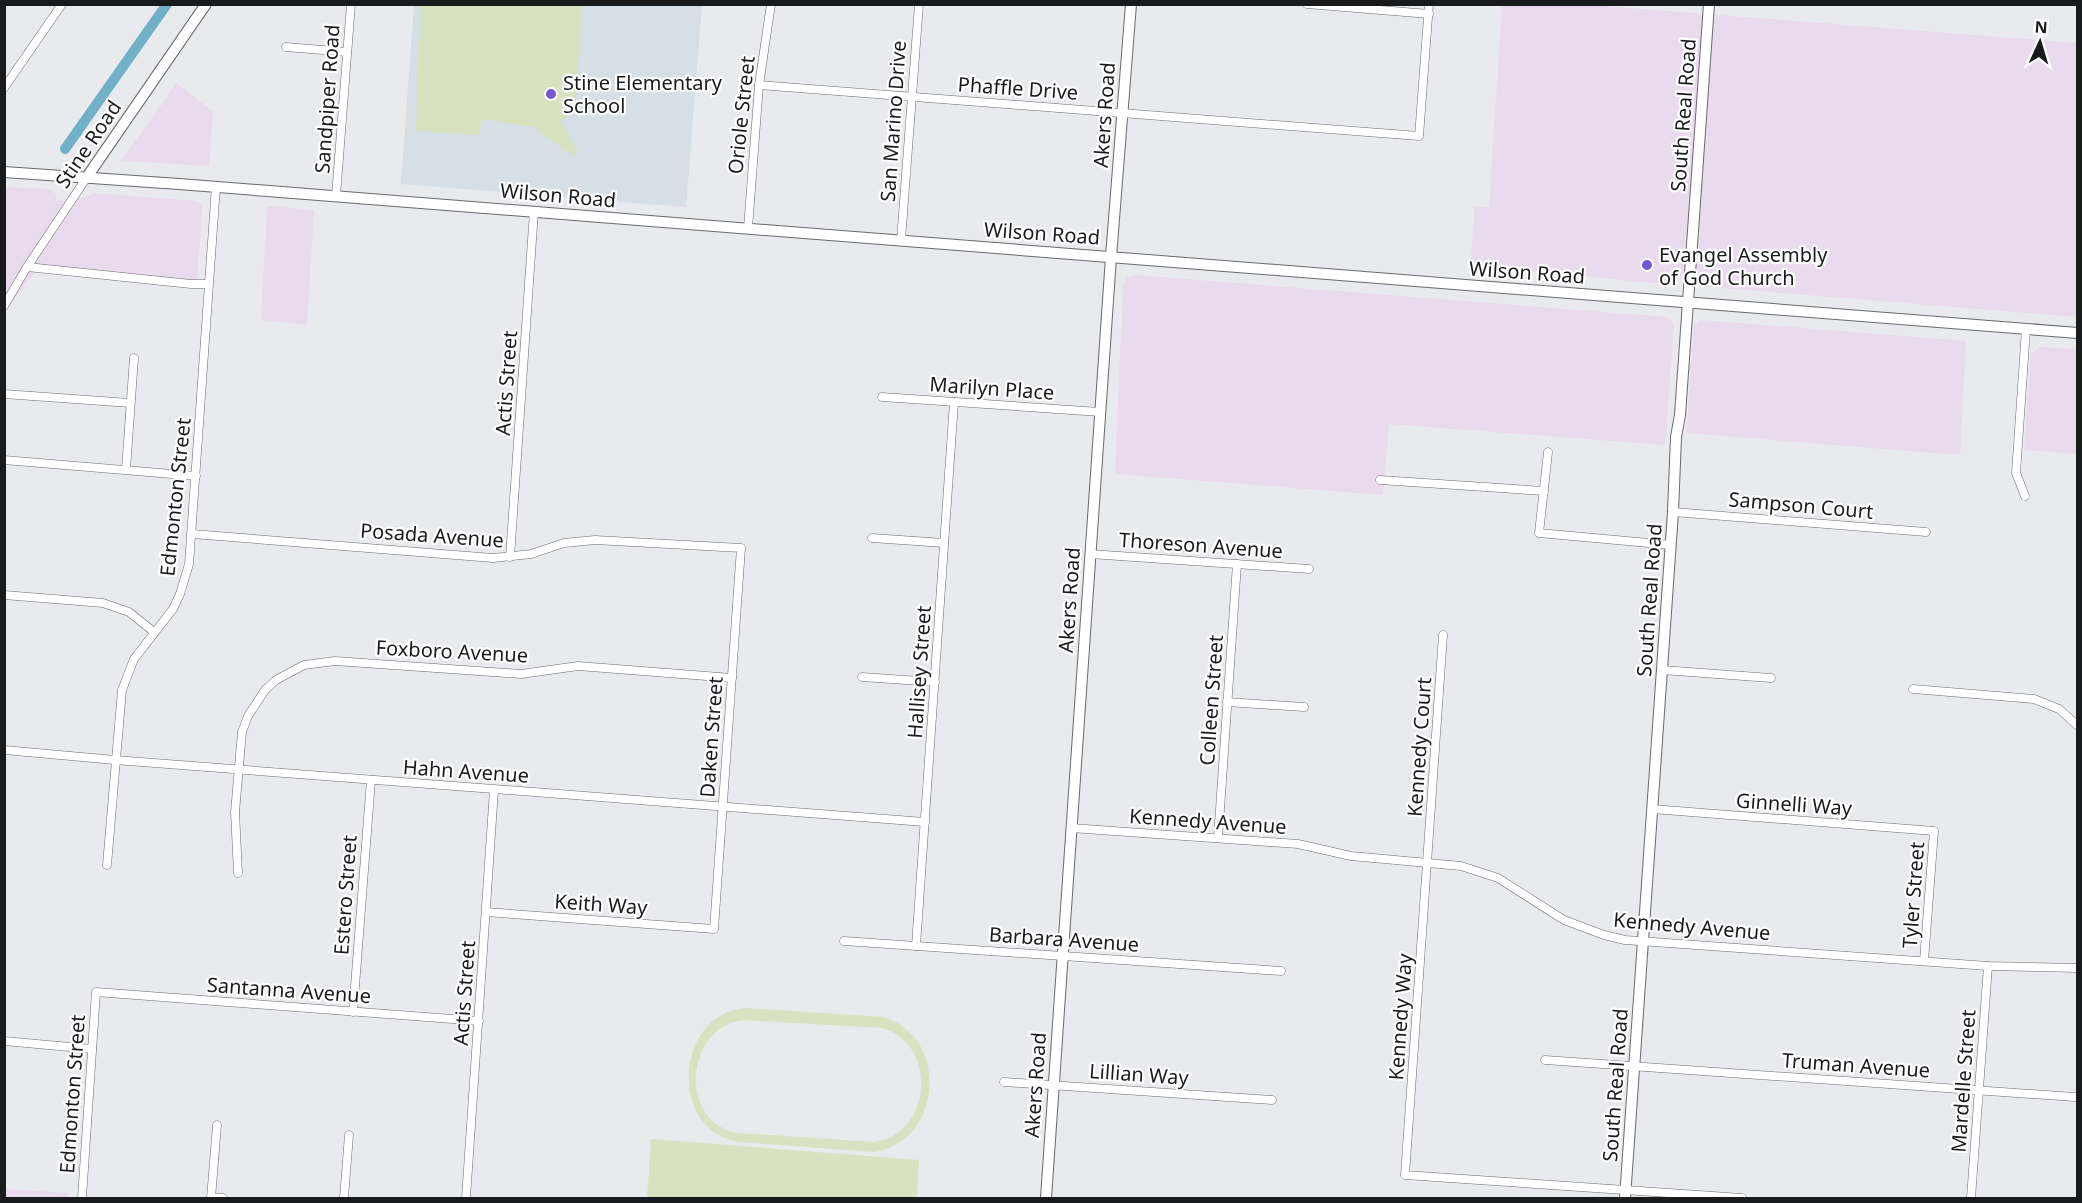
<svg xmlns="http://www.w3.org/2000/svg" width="2082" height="1203" viewBox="0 0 2082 1203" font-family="'Noto Sans',sans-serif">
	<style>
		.commercial { fill: #e9daed }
		.built { fill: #d6dee6 }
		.green { fill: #d9e2c0; fill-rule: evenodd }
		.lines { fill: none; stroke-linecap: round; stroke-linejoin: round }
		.canal { stroke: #70b1c8; stroke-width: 10 }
		.street-casing { stroke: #686a6c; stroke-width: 9 }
		.secondary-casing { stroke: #686a6c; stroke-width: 12 }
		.street { stroke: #fff; stroke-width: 8 }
		.secondary { stroke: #fff; stroke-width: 10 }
		.poi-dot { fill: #7358d2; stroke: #fff; stroke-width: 2 }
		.labels { text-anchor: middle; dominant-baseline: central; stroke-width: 4.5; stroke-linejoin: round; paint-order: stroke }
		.poi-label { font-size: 20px; fill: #191a1b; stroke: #fff; text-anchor: start }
		.street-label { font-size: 20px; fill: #191a1b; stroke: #fff }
	</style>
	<rect width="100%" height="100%" fill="#e8eaed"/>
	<!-- commercial -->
	<g class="commercial">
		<polygon points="1502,5 1591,5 2077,43 2077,317 1709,287 1702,280 1671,278 1663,284 1471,265 1474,207 1489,207"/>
		<polygon points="177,83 213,112 209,166 121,161"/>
		<polygon points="5,187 49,189 56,194 56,201 86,197 94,193 196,201 200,203 202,208 197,287 36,270 5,312"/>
		<polygon points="267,206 314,210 307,325 261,320"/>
		<polygon points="1135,275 1667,317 1674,324 1665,445 1389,424 1383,495 1115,474 1123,285 1127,278"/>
		<polygon points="1701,320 1966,341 1960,455 1686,433 1694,326"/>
		<polygon points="2039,347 2077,349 2077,454 2024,450 2031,354"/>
		<polygon points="5,1189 69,1193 68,1198 5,1198"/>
	</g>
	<!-- built -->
	<polygon class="built" points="414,5 702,5 686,207 401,184"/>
	<!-- green -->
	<g class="green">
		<polygon points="420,5 582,5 575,113 561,121 577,150 575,157 532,127 481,119 480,135 416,131"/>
		<path d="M745,1008L883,1017C950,1036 943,1142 874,1152L739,1142C668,1131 674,1015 745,1008ZM744,1020L881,1028C938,1041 933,1135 874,1142L738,1133C678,1124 684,1026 744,1020Z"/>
		<polygon points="651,1139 919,1160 917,1198 647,1198"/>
	</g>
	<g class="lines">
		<!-- canal -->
		<polyline class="canal" points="65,149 167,4"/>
		<!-- street casing -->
		<g class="street-casing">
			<g id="street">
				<polyline points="1307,4 1429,14"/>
				<polyline points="286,47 347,52"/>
				<polyline points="759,85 1419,136 1429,4"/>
				<polyline points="4,88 62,4"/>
				<polyline points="336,196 351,4"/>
				<polyline points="748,228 759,85 771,4"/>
				<polyline points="901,240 919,4"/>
				<polyline points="27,267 191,284 208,284"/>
				<polyline points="4,306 27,267 87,177"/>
				<polyline points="4,394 130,403"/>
				<polyline points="882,397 1100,412"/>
				<polyline points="1548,452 1539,533 1671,545"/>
				<polyline points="4,460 196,476"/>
				<polyline points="126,469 134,358"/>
				<polyline points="1380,480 1544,491"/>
				<polyline points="2025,496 2016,473 2026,329"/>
				<polyline points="1673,512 1926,532"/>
				<polyline points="192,534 493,558 531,554 564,543 595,540 741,548 714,929 486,912"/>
				<polyline points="872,538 944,543"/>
				<polyline points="1090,554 1309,569"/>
				<polyline points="510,557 534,211"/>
				<polyline points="4,595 103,603 129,612 154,632"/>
				<polyline points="1443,635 1405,1175 1742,1198"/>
				<polyline points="1662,670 1771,678"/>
				<polyline points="862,677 935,682"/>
				<polyline points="1913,689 2034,699 2059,709 2078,726"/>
				<polyline points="1227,702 1304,707"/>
				<polyline points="4,750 115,760 925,822"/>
				<polyline points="1652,809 1934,831 1924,961"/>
				<polyline points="1071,828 1298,844 1351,856 1461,866 1498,878 1564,920 1604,935 1625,940 1988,966 2078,968"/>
				<polyline points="1218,838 1237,564"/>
				<polyline points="107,865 122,690 134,659 173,609 180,594 189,564 216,186"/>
				<polyline points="238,873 235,812 242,732 248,716 265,690 276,680 304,665 335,661 521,674 578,666 732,678"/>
				<polyline points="844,941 1281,971"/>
				<polyline points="916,946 954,402"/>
				<polyline points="353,1012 371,780"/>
				<polyline points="4,1041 92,1049"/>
				<polyline points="1545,1060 2075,1097"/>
				<polyline points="1004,1082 1272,1100"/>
				<polyline points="217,1125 211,1198 223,1198"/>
				<polyline points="82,1198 96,992 479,1021"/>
				<polyline points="344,1198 349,1135"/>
				<polyline points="466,1198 494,790"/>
				<polyline points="1971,1198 1988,966"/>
			</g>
		</g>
		<!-- secondary casing -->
		<g class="secondary-casing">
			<g id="secondary">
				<polyline points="4,172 179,184 2078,333"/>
				<polyline points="87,177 206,4"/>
				<polyline points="1046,1198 1111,257 1131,4"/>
				<polyline points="1625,1198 1673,512 1676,437 1680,415 1709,4"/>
			</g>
		</g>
		<!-- street -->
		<use href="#street" class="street"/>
		<!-- secondary -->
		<use href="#secondary" class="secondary"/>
	</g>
	<!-- markers -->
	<g class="poi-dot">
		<circle cx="551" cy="94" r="6"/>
		<circle cx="1647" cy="265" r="6"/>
	</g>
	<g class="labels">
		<!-- poi labels -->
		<g class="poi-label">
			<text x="563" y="82">Stine Elementary<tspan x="563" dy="23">School</tspan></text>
			<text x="1659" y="254">Evangel Assembly<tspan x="1659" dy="23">of God Church</tspan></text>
		</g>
		<!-- street labels -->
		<g class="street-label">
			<text transform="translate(1018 88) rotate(4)">Phaffle Drive</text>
			<text transform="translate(327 99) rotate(-86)">Sandpiper Road</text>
			<text transform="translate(741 115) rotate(-84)">Oriole Street</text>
			<text transform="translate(1104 115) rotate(-86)">Akers Road</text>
			<text transform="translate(1683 115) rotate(-86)">South Real Road</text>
			<text transform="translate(893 121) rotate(-86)">San Marino Drive</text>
			<text transform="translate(88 144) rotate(-56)">Stine Road</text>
			<text transform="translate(558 195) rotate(5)">Wilson Road</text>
			<text transform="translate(1042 233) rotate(4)">Wilson Road</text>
			<text transform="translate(1527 272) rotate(4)">Wilson Road</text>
			<text transform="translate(506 383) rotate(-86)">Actis Street</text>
			<text transform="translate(992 388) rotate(4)">Marilyn Place</text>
			<text transform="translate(175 497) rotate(-84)">Edmonton Street</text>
			<text transform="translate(1801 505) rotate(5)">Sampson Court</text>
			<text transform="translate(432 535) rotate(4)">Posada Avenue</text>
			<text transform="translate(1201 545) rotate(4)">Thoreson Avenue</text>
			<text transform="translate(1069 600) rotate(-86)">Akers Road</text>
			<text transform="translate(1649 600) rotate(-86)">South Real Road</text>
			<text transform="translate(452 651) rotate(3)">Foxboro Avenue</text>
			<text transform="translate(919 672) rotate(-86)">Hallisey Street</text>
			<text transform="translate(1211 700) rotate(-86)">Colleen Street</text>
			<text transform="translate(711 737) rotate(-86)">Daken Street</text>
			<text transform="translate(1419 747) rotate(-86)">Kennedy Court</text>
			<text transform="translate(466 771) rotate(4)">Hahn Avenue</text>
			<text transform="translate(1794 804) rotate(4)">Ginnelli Way</text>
			<text transform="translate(1208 821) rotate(4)">Kennedy Avenue</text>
			<text transform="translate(345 895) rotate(-86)">Estero Street</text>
			<text transform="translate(1913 895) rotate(-86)">Tyler Street</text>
			<text transform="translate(601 904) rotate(4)">Keith Way</text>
			<text transform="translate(1692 926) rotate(5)">Kennedy Avenue</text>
			<text transform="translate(1064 939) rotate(4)">Barbara Avenue</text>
			<text transform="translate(289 990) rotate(4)">Santanna Avenue</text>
			<text transform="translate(464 993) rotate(-86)">Actis Street</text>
			<text transform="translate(1400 1017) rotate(-86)">Kennedy Way</text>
			<text transform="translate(1856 1065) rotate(4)">Truman Avenue</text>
			<text transform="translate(1139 1074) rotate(4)">Lillian Way</text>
			<text transform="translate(1963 1081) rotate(-86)">Mardelle Street</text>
			<text transform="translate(1035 1085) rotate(-86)">Akers Road</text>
			<text transform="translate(1615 1085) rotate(-86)">South Real Road</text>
			<text transform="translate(72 1094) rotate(-86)">Edmonton Street</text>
		</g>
	</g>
	<!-- border -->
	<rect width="2082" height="1203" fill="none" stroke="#191a1b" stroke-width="12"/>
	<!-- north arrow -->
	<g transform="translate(2040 42) rotate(4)" stroke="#ffffff" stroke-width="4.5" paint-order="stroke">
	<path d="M0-4.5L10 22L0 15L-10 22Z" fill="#191a1b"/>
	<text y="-9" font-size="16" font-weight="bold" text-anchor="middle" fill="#191a1b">N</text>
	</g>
</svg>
